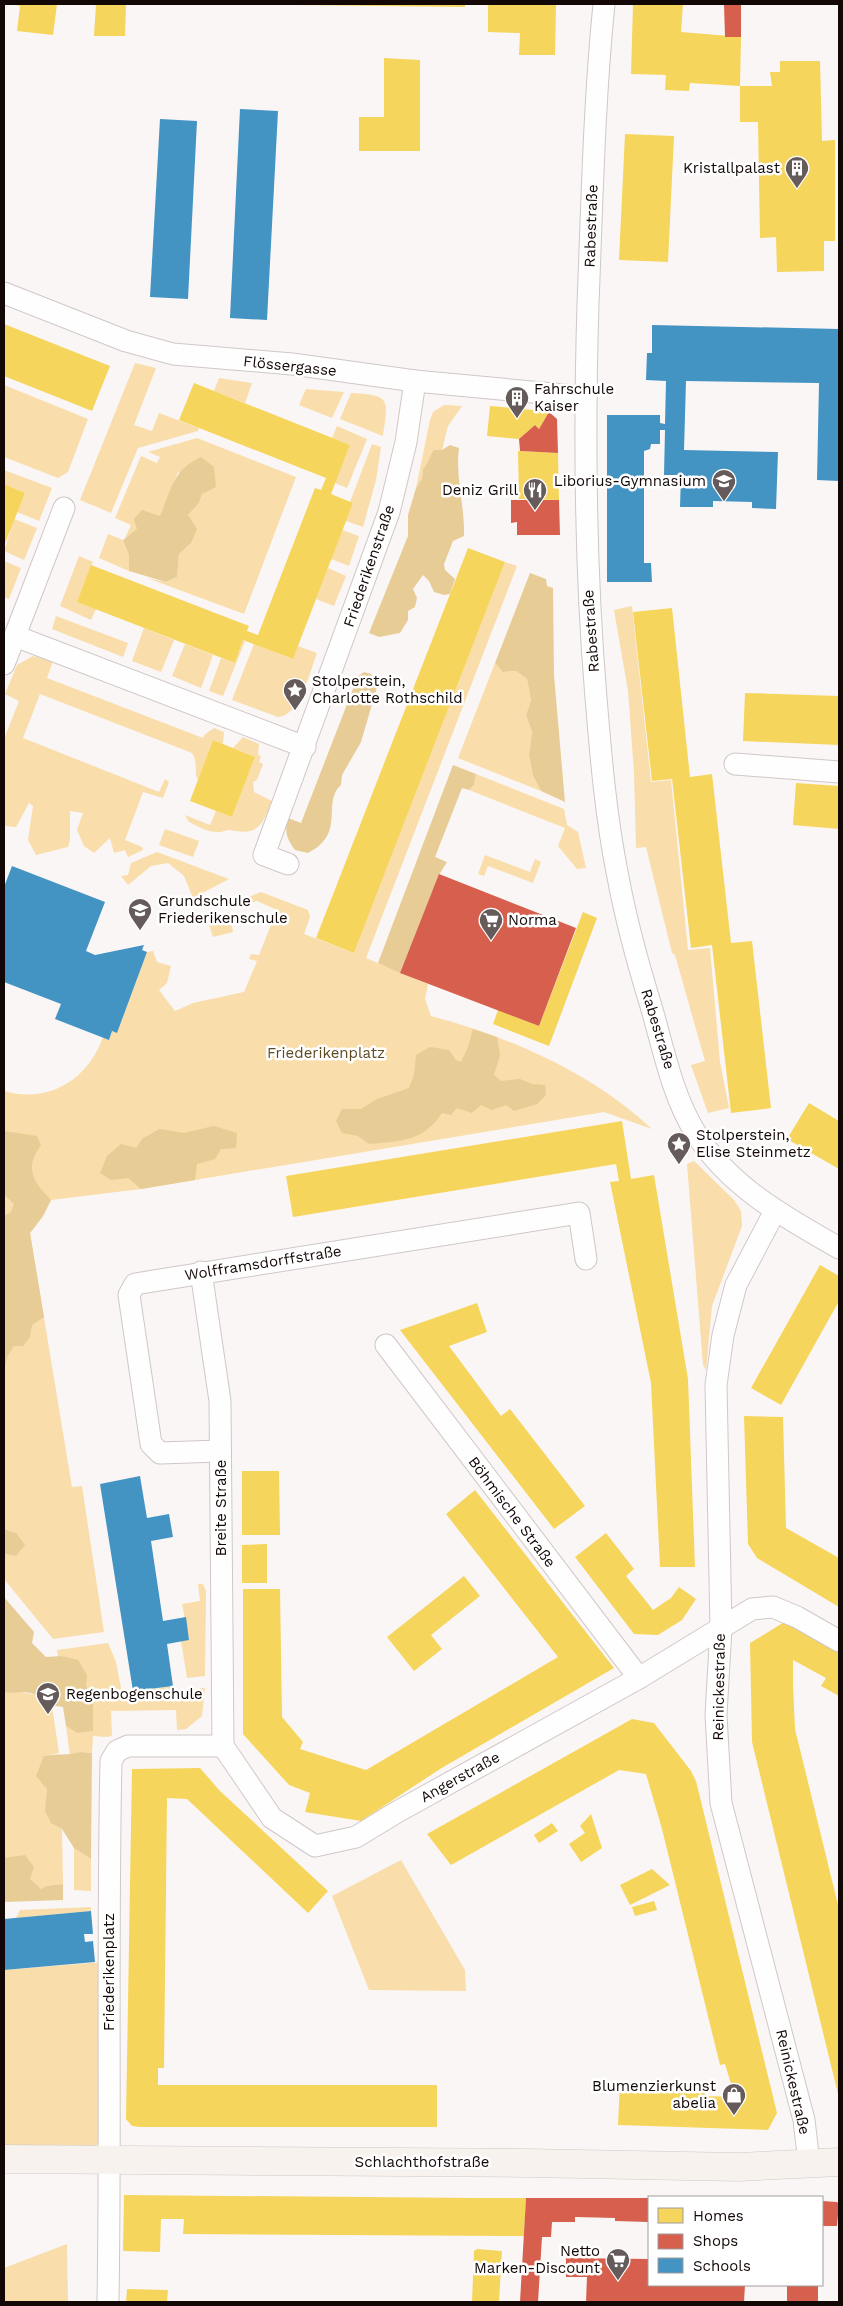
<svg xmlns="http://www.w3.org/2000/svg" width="843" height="2306" font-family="'Work Sans',sans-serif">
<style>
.green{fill:#f9ddaa}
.forest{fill:#e7cc95}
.homes{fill:#f6d55c}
.shops{fill:#d6604d}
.schools{fill:#4393c3}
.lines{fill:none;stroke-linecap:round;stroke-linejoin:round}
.street-casing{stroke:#d0c7c6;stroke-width:23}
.secondary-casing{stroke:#d0c7c6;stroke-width:29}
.street{stroke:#fefefe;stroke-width:21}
.secondary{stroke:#f7f2ee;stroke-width:28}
.labels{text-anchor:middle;stroke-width:5;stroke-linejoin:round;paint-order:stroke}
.poi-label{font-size:15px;fill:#140807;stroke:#fff;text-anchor:start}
.street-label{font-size:15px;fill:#140807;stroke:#fff}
.park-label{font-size:15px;fill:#5f4b23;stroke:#fff}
</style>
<rect width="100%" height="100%" fill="#fbf6f6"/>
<g class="green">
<polygon points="135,363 156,368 134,425 152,431 159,413 199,428 198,431 138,448 111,513 80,500"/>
<polygon points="219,378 252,383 245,403 214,391"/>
<polygon points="4,385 88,419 68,472 58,478 4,457"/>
<polygon points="306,389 344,392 332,418 299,405"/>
<path d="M351,393c39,2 38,5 32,43l-43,-17z"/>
<polygon points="444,405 462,406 448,426 442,450 423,469 422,479 416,488 430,420 433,412"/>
<polygon points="337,426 367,439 347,488 335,483 350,445 332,438"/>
<polygon points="197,438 296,477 244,614 147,578 166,582 177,577 179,554 191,543 188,515 199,503 202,494 178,472 160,517 125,538 131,525 115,518 141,456 157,463 160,457 148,452"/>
<polygon points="372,444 381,447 376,480 363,527 346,521 353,503 350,502"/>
<polygon points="4,470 52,488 39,521 17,512 25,493 4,484"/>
<polygon points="14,519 37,528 24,560 4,551"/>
<polygon points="342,530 359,536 349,566 331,559"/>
<polygon points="108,534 123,540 129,555 129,571 99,558"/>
<polygon points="79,556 93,562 77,602 96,609 91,620 60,606"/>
<polygon points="4,561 21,568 9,599 4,597"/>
<path d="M505,562l12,4 -151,392 62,26 -3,15 6,17c79,21 161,57 221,113l-48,-17 -463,77 -90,11 -8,16 -13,17 42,254 10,-1 22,146 -51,7 -49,-60v-25l12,2v-23l-12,-4v-438c44,13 84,-11 99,-54l6,3 3,-9 5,2 30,-81 6,-1 4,11 14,4 -4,17 -8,7 16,21 18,-8 51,-11 13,-31 -8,-2 2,-5 8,1 18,-45 -20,-9 -12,3 -2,-5 18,-7 47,18 2,7 -6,17 50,19z"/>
<polygon points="328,568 346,576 334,606 316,599"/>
<polygon points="632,606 651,782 671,780 688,950 710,948 720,1062 729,1108 708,1113 691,1065 705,1061 675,955 672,953 646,847 636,848 634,773 628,691 614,610"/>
<polygon points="56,616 128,643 123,657 52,629"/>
<polygon points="144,628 174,640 161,672 132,661"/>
<polygon points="243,640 245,641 223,696 209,691 221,658 235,663"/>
<polygon points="185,644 213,655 201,688 172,676"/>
<path d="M254,644l38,15 6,-13 19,7c-7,18 -17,63 -39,64l-46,-17z"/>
<path d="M33,656l20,5 -6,17 156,60 2,-4 9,-6 10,4 -1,12 -10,-4 -15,40c-5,-7 1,-16 -6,-27l-152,-59 -17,44 136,54 6,-13 4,3 -6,16 -20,-6 -18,48 17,7 1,3 -15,7 -3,-7 -11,3 -4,-15 -16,15 -10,-7 -7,-16 6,-17 -13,-2v29l-2,7 -32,8 -8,-15 5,-34 -4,-3 -13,24 -12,-1v-87l15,-38 -14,-7 12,-29z"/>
<polygon points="495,663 504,672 516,671 527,679 531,700 526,715 532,732 529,755 533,776 541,791 458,758"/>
<path d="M243,737l16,7 -1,11 3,1 -2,6 4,2 -6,16 -4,2 1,10 18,9c-10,25 -14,35 -42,29 -4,0 -7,2 -11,2 -10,1 -22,-6 -30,-10l-4,-7 25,10 6,-14 16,6 23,-60 -22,-9z"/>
<polygon points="476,774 564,809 567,825 578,832 586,868 577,869 558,846 565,828 469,790 474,785"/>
<polygon points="165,829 199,841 193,857 159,845"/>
<polygon points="157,852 229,879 193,898 184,876 168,863 151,866 128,885 121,876 128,875 131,863"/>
<polygon points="485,855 530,872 535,859 541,862 533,883 488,866 484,876 478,874"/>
<polygon points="229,912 233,932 213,937 207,919"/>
<polygon points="694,1161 734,1200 741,1211 742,1226 712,1306 706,1370 703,1365 687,1164"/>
<polygon points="198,1584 203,1584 206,1591 205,1676 187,1678 181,1641 189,1639 182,1604 200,1601"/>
<polygon points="108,1643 116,1662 122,1693 173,1686 176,1691 205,1688 202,1716 186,1729 177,1730 176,1710 111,1711 112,1736 107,1737 93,1736 92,1753 80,1752 70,1756 66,1726 77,1733 93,1699 86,1685 61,1656 58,1656 57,1650"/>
<path d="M4,1692h16l17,3 15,11 7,47 -15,3c1,10 3,21 3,32 0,21 -7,29 15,41l1,55 -17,2 -5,3 -37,-31z"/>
<polygon points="74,1848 91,1859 91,1891 74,1890"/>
<polygon points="401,1860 465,1970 466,1991 369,1990 332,1896"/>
<polygon points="91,1907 91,1911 16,1918 20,1910"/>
<polygon points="102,1962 101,2139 92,2151 4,2148 4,1970"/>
<polygon points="67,2244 68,2302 4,2302 4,2268"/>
</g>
<g class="forest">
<path d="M450,445l9,3c-4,29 6,58 5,88l-11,5 -9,23 1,6 10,9 -5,15 -6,1 -10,-3 -5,-11 -6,-6 -10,14 4,9 -2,9 -7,4v9l-8,13 -21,4 -10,-4 39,-97v-21l8,-27 6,-9 1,-10c6,-6 6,-12 11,-19h8z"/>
<path d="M201,457l13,10 2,20 -14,7 -3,9 -11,12 9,14 -6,14 -12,11 -2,23 -11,5 -37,-11v-16l-6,-15 14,-11 -3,-10 8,-9 18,6c12,-28 12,-45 41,-59z"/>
<polygon points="530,573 546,579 547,586 553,588 554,675 565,802 541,791 533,776 529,755 532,732 526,715 531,700 527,679 516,671 503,672 495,663"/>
<path d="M364,672l7,2 7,10 -17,58 -19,33 -1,10c-20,18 6,48 -33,68l-13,-3c-8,-11 -11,-18 -7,-32l13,5 57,-147z"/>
<polygon points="453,765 476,774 474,785 469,790 462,788 435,857 447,862 439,875 400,973 378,963"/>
<path d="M473,1029l24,8 3,18 -6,20 7,6 19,-2 12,5 13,1 1,10 -9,9 -23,7 -8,-6 -14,5 -11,-5 -9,8 -15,-5 -6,7 -9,-2c-19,29 -42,28 -73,31l-11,-8 -16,-3 -6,-12 6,-12h19l16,-10 32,-11 5,-13 2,-20 14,-8 19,3 7,10 5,2 7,-15z"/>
<polygon points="214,1126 237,1133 236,1148 221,1149 215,1159 197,1164 195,1180 141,1189 128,1178 111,1180 100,1173 107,1156 121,1144 136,1148 143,1138 160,1129 184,1133"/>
<path d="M4,1131l33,5 4,9c-17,23 -8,37 10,55l-8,16 -13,17 14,84 -12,8 -2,12 -7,9h-9l-7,11 -3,14v-155l7,-4 3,-8 -10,-10z"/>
<polygon points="4,1529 16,1533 25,1545 16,1556 4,1554"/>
<path d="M4,1597l30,35 -2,11 14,14 15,-1 17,4 9,15 -1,10 7,14v32l-16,2 -11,-7 -3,-19c-21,-2 -14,-7 -27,-12 -11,-5 -22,-1 -32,-3z"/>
<path d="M80,1752l12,1 -1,106 -17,-11 -12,-19 -11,-6 -6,-12 2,-22 -11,-13 8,-20c13,-3 24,0 36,-4z"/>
<polygon points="25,1855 34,1867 30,1879 41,1889 46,1886 63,1884 63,1900 4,1902 4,1858"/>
</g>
<g class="homes">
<polygon points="11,4 57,4 53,35 17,31 20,6"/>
<polygon points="96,4 126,4 125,36 94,36"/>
<polygon points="222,4 465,4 465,7"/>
<polygon points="488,4 556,4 555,55 519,55 520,33 488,32"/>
<polygon points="633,4 683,4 681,32 741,37 740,86 690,83 689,91 665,90 666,75 631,74"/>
<polygon points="384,58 420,60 420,151 359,151 359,117 384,117"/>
<polygon points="780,61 820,61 822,141 835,140 835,241 824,241 824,271 777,272 776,237 760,238 758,122 740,122 740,86 772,86 770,72 780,72"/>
<polygon points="625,134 674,136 668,262 619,260"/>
<polygon points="4,324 110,366 92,411 4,376"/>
<polygon points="194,383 350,445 331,494 353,503 293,659 243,640 235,663 77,602 91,565 249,626 247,631 258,635 315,488 321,490 326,478 179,420"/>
<polygon points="490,406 545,411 549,412 539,429 535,425 519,439 487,436"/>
<polygon points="518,451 558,453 559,500 519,499"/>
<polygon points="4,484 25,493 4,546"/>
<polygon points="468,548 505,562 354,953 316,938"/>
<polygon points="672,608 690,777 712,774 731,943 752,941 771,1108 731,1113 712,945 691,948 672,779 652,781 633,612"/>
<polygon points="745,693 839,696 839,745 743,741"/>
<polygon points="213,740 255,757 232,817 190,801"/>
<polygon points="796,783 839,786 839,829 793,825"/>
<polygon points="583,912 597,918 549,1046 493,1024 498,1010 539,1026"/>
<polygon points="809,1103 839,1121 839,1169 787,1139"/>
<polygon points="622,1121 631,1179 654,1175 688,1379 695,1567 660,1567 651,1383 610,1182 619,1181 616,1164 293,1217 286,1176"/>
<polygon points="820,1265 839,1276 839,1301 781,1405 751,1388"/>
<polygon points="477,1303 487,1332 449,1346 501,1416 510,1409 585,1506 554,1529 400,1330"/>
<polygon points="744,1416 783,1417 786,1528 839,1558 839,1607 757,1558 748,1544"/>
<polygon points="242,1471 279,1471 280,1535 242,1535"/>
<polygon points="475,1490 614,1668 440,1769 361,1821 305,1812 310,1793 289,1785 243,1734 243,1589 280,1589 282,1717 303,1742 300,1749 366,1770 558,1657 446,1514"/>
<polygon points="606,1533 634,1569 626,1576 653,1610 671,1598 679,1587 696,1599 682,1620 658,1635 634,1634 575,1557"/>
<polygon points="267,1544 267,1583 242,1583 242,1545"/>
<polygon points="464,1576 480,1596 431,1635 442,1649 414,1671 387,1637"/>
<polygon points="786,1621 839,1651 839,1696 821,1686 826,1678 793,1660 793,1686 795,1729 839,1909 839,2098 752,1742 750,1643"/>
<polygon points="632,1719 654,1723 691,1771 696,1781 777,2113 768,2130 618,2125 620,2082 706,2085 705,2096 735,2097 725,2064 720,2065 662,1829 646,1774 619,1770 451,1865 427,1834"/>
<polygon points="200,1768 220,1791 328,1891 308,1913 187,1799 167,1798 164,2068 158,2068 158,2085 437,2085 437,2127 140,2127 132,2126 126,2119 132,1769"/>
<polygon points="591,1814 602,1848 581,1862 569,1844 585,1833 580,1826"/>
<polygon points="552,1823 558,1831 539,1843 534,1835"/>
<polygon points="652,1869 670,1885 630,1905 620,1885"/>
<polygon points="654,1901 657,1910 635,1916 632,1907"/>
<polygon points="124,2195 476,2198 526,2198 524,2236 183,2234 184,2219 161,2219 160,2252 123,2251"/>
<polygon points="477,2249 502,2251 499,2302 472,2302 474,2251"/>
<polygon points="127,2289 168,2290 167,2302 126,2302"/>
</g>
<g class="shops">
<polygon points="724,4 741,4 741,37 725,37"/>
<polygon points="549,412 557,419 558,453 520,451 519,439 535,425 539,429"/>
<polygon points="511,500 559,500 560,535 517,535 517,522 511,523"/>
<polygon points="439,874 576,928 539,1026 400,973"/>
<polygon points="526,2198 649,2198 649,2219 648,2222 615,2221 615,2218 575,2217 575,2222 552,2222 551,2237 542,2237 538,2302 520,2302"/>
<polygon points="822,2201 837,2202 839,2204 837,2226 822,2226"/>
<polygon points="566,2258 649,2259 649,2285 745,2285 744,2302 586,2302 587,2277 566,2277"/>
<rect x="787" y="2285" width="31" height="17"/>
</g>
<g class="schools">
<polygon points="240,109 278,111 267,320 230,318"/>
<polygon points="160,119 197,121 188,299 150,297"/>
<polygon points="652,325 839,329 839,481 817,480 819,383 686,381 684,450 778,452 776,509 752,508 752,502 713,501 713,507 680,507 681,475 664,475 665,430 660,430 660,444 651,444 650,449 644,451 644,563 651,563 652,582 607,582 607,415 660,415 660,423 665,424 666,381 646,380 647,353 652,353"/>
<polygon points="12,866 105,902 86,951 95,955 144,945 142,950 147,952 117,1033 112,1031 109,1040 55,1019 61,1004 4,982 4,887"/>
<polygon points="140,1476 147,1518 169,1514 173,1537 151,1541 163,1621 186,1617 189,1640 167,1644 173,1686 133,1691 100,1484"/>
<polygon points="91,1911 93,1934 84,1934 85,1942 93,1941 95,1962 4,1970 4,1919"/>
</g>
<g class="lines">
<g class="street-casing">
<g id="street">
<path d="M604,4c-10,99 -12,200 -16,300 -4,132 -3,263 8,394 5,60 10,120 22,179 8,43 20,87 33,129 12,41 21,89 44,126 33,54 91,86 144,116"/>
<polyline points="4,293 126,341 173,354 292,364 415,381 586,397"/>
<polyline points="15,636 305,747"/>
<polyline points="4,664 64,508"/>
<polyline points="735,764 839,772"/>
<polyline points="288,864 264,855 389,512 406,442 415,381"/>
<polyline points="775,1211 736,1285 723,1335 716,1385 721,1628 716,1715 721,1803 804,2120 809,2163"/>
<polyline points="201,1272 220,1401 223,1746"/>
<polyline points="386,1345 639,1678"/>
<polyline points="220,1451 160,1453 151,1444 129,1295 135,1284 579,1213 586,1259"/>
<polyline points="223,1746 272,1818 315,1846 356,1837 397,1812 639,1678 752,1609 773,1607 797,1617 839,1641"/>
<path d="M108,2302c3,-180 -1,-361 3,-541l6,-10 11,-5h95"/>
</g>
</g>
<g class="secondary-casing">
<polyline id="secondary" points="4,2159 527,2163 739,2167 839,2162"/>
</g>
<use href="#street" class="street"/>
<use href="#secondary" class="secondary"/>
</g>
<defs>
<g id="building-pin" transform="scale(1.25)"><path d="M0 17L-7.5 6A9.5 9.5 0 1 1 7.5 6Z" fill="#655b5b" stroke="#fff"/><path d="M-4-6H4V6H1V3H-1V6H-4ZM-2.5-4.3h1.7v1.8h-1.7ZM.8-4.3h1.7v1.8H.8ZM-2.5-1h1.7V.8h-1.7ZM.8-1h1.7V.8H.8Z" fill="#fff"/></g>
<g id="school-pin" transform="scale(1.25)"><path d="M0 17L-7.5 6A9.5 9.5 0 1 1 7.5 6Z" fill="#655b5b" stroke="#fff"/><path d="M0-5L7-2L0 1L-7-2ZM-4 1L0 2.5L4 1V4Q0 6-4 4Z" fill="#fff"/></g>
<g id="restaurant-pin" transform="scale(1.25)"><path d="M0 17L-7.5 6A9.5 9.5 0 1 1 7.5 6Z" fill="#655b5b" stroke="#fff"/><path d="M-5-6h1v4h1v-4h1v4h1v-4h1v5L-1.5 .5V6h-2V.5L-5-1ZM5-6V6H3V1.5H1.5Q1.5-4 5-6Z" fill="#fff"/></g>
<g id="sight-pin" transform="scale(1.25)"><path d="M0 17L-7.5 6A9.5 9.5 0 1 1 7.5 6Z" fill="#655b5b" stroke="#fff"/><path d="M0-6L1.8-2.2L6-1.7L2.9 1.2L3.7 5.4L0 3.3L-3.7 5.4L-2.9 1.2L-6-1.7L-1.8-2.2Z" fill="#fff"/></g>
<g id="supermarket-pin" transform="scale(1.25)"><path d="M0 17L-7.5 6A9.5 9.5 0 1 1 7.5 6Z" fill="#655b5b" stroke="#fff"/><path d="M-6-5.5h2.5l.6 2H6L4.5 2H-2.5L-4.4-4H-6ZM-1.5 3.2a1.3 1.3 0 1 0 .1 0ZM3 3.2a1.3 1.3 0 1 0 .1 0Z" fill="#fff"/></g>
<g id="shop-pin" transform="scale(1.25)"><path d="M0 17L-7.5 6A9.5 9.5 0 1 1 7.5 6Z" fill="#655b5b" stroke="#fff"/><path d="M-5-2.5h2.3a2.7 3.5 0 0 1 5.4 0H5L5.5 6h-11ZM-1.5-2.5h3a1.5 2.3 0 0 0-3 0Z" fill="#fff"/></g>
</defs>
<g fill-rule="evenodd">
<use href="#building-pin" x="797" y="168"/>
<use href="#building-pin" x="517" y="398"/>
<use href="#school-pin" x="724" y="481"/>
<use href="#restaurant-pin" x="535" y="490"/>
<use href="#sight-pin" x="295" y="690"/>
<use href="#school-pin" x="140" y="910"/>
<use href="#supermarket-pin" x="491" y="920"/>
<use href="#sight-pin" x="679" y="1144"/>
<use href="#school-pin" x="48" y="1694"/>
<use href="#shop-pin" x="734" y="2095"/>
<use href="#supermarket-pin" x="618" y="2260"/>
</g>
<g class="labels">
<g class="poi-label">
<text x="780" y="173" text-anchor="end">Kristallpalast</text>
<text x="534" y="394">Fahrschule<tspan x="534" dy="17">Kaiser</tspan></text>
<text x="706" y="486" text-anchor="end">Liborius-Gymnasium</text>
<text x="518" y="495" text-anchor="end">Deniz Grill</text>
<text x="312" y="686">Stolperstein,<tspan x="312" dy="17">Charlotte Rothschild</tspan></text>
<text x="158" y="906">Grundschule<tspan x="158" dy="17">Friederikenschule</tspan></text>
<text x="508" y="925">Norma</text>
<text x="696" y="1140">Stolperstein,<tspan x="696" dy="17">Elise Steinmetz</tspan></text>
<text x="66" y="1699">Regenbogenschule</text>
<text x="716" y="2091" text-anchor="end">Blumenzierkunst<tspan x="716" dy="17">abelia</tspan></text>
<text x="600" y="2256" text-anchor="end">Netto<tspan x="600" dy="17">Marken-Discount</tspan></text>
</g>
<g class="street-label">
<text transform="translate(591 226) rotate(-88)" y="5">Rabestraße</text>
<text transform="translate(290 366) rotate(6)" y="5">Flössergasse</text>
<text transform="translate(369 566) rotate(-71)" y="5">Friederikenstraße</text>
<text transform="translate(591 631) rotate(-94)" y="5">Rabestraße</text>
<text transform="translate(658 1029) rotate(73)" y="5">Rabestraße</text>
<text transform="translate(263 1263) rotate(-9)" y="5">Wolfframsdorffstraße</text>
<text transform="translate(221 1508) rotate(-90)" y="5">Breite Straße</text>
<text transform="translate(512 1512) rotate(53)" y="5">Böhmische Straße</text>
<text transform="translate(719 1687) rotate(-89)" y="5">Reinickestraße</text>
<text transform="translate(460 1777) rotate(-29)" y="5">Angerstraße</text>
<text transform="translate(109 1972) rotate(-90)" y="5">Friederikenplatz</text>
<text transform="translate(793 2082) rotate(77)" y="5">Reinickestraße</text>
<text x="422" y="2167">Schlachthofstraße</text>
</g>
<g class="park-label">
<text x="326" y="1058">Friederikenplatz</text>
</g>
</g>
<rect width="843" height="2306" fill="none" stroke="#140807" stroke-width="10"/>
<rect x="648" y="2196" width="175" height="90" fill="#ffffff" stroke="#a19c9c"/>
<rect x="658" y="2208" width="25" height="15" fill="#f6d55c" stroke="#a19c9c"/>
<text x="693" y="2221" font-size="15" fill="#140807">Homes</text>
<rect x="658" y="2234" width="25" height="15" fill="#d6604d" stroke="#a19c9c"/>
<text x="693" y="2246" font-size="15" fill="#140807">Shops</text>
<rect x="658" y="2258" width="25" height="15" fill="#4393c3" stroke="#a19c9c"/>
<text x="693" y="2271" font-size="15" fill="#140807">Schools</text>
</svg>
